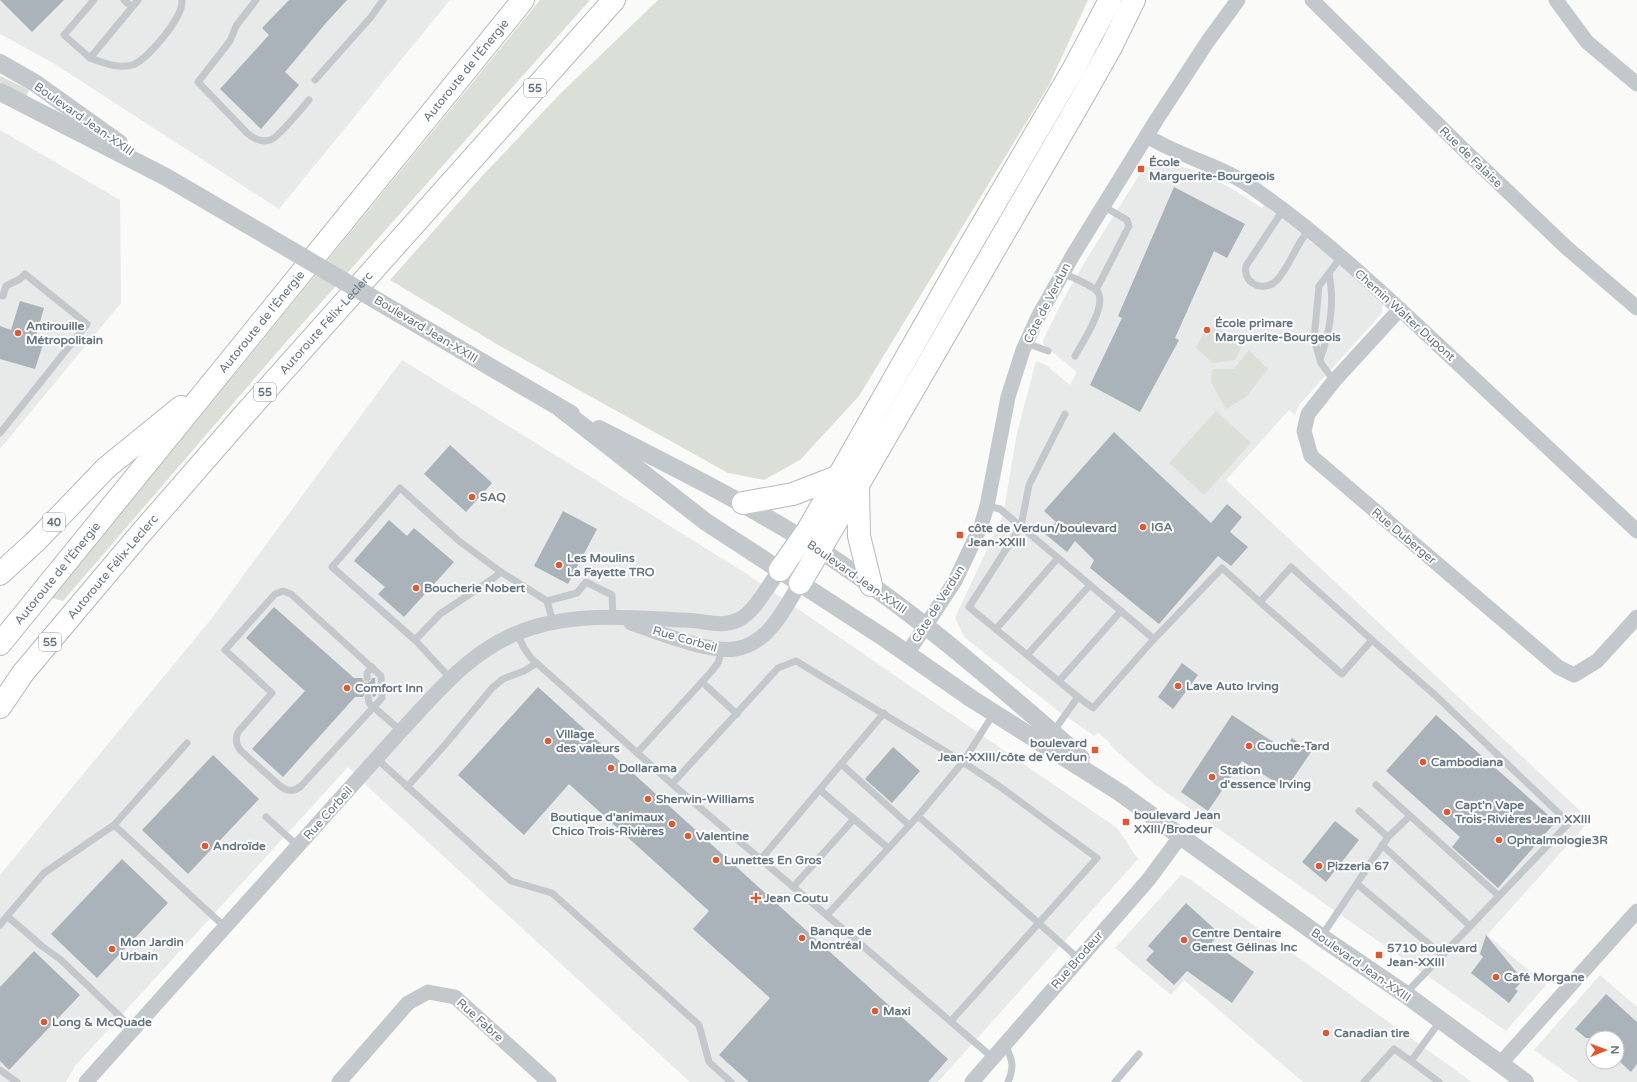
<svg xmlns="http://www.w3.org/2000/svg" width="1637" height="1082" font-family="'Varela Round',sans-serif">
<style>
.built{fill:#e8e9e9;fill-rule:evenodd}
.green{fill:#dadfd7}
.building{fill:#aab3b9}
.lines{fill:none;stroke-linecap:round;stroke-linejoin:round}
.motorway-casing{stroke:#b4b9bd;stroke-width:24}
.service{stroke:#c3c8cc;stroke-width:7}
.minor{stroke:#c3c8cc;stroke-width:15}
.tertiary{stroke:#c3c8cc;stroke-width:18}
.motorway{stroke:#fff;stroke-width:22}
.tertiary-bridge{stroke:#c3c8cc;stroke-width:18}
.poi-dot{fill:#e4572e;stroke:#fff;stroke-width:1.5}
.labels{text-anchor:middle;stroke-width:4;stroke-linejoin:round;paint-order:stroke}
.shield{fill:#fff;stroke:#939fa8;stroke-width:1}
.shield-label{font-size:11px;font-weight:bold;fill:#657683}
.street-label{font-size:12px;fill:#657683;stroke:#fff}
.poi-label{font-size:12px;font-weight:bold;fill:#657683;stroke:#fff;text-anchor:start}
</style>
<rect width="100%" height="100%" fill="#fafaf8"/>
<g class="built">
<polygon points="0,0 450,0 279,209 53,63 0,34"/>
<polygon points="0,130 120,200 121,303 0,449"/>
<polygon points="1154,162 1169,163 1206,174 1236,191 1262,208 1264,205 1352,273 1383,303 1382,313 1299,405 1295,415 1289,410 1226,480 1590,820 1487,935 1546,985 1506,1031 1153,783 1114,749 1108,741 1098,733 1094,736 1057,710 964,637 955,618 1003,515 1017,433 1036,361 1046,365 1070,385 1077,372 1044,345 1043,340 1063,300 1089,255 1142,171 1149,164"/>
<polygon points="402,360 744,572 1117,828 1138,859 938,1082 690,1082 369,788 348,767 75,1066 66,1082 0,1082 0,875 212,618"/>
<polygon points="1181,875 1188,878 1472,1082 1303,1082 1184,980 1171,995 1115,948"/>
<path d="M1600,975l37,32v75h-58l-45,-32zM1593,1038h24v24h-24z"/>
</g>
<g class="green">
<polygon points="540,0 590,0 286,342 63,601 52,598"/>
<polygon points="658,0 1088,0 1049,85 859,396 800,460 764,480 728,473 500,346 390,280 484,174 560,94"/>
<polygon points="0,76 29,90 26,97 0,82"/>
<polygon points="1216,326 1243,343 1235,360 1213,363 1196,348 1205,330"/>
<polygon points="1249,350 1268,369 1246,397 1226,409 1211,382 1212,369 1234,369"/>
<polygon points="1216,411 1251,443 1204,495 1169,463"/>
</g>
<g class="building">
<polygon points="0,0 64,0 32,32"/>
<polygon points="289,0 347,0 325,24 285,72 299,85 261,129 220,89 269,35 262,28"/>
<polygon points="1174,187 1245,224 1227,258 1214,251 1175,338 1179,340 1140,412 1090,385 1122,318 1118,316"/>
<polygon points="20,301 44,308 36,336 45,338 35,369 0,359 0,326 11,330"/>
<polygon points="1114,432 1211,523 1227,504 1242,517 1230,532 1248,547 1231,566 1218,556 1159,624 1090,568 1094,560 1075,541 1067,552 1045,534 1056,522 1044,511"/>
<polygon points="450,445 492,483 466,512 424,474"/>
<polygon points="563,511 597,529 568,584 534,566"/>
<polygon points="389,520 407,536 414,528 454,562 404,617 378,594 385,587 354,561"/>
<polygon points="274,607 354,678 362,678 364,682 367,683 371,681 372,678 375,678 376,696 373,697 372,694 368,692 365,693 363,697 355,697 283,777 252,749 305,691 246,638"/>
<polygon points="1182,663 1198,675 1173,709 1158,697"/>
<polygon points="538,687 948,1059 928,1082 749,1082 719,1055 770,998 693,929 709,911 569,784 524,835 458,775"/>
<polygon points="1232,715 1284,749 1292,738 1311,752 1286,789 1242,761 1208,811 1181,792"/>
<polygon points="1436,715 1557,823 1552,826 1498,888 1452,847 1460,837 1386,771"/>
<polygon points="893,747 920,771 892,803 865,779"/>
<polygon points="213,755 259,799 188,874 142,830"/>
<polygon points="1335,821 1359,840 1326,882 1302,862"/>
<polygon points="122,859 168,903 97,978 51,934"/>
<polygon points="1186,903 1220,934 1212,942 1254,972 1232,1003 1187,971 1174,985 1146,960 1154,951 1148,946"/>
<polygon points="1486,935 1523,980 1515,989 1518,991 1509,1003 1471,973 1483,957 1480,954"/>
<polygon points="34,951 80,995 9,1070 0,1061 0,987"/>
<polygon points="1606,994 1637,1022 1637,1064 1631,1072 1617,1059 1617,1038 1586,1038 1575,1029"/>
</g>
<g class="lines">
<g class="motorway-casing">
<g id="motorway">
<polyline points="858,486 859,536 871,585"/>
<polyline points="743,503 793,494 837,477"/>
<polyline points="780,570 808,530 971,244 1074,68 1110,0"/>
<polyline points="0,574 37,540 106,468 181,407"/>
<polyline points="800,583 858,485 1081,100 1111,47 1134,0"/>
<path id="s1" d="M0,644l523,-644"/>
<path id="s2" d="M0,707l23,-34 112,-133 108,-124 371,-416"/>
</g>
</g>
<g class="service">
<polyline points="94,0 64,35 90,58 138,0"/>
<polyline points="124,0 132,7"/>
<path d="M256,0l-20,26 -6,15 -32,41 49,51c6,5 14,10 23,7 8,-2 32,-32 39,-40"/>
<path d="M90,58c14,5 28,11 42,7 14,-4 40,-37 46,-50 3,-5 4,-10 4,-15"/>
<polyline points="315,80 371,17 383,0"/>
<path d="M1283,210l-37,56c-1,6 0,11 4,15 7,7 19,7 26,0 14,-14 19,-36 33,-51"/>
<path d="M1063,273c10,5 24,10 33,17 14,12 -14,53 -21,66"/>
<polyline points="1096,290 1129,226 1127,220 1103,206"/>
<polyline points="0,295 3,296 6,286 20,279 25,274 87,324 0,433"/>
<polyline points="1026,343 1048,351"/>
<path d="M1320,359c10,-26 15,-58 9,-85"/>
<polyline points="1334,381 1321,363 1314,339 1319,286 1341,257"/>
<polyline points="1065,414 1029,485 1021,526 969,607 1078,697"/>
<polyline points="987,506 1000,509 1154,639"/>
<path d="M283,591l8,3 90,82 1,22 -81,88c-8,7 -15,5 -22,-1l-38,-34c-5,-6 -6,-12 -3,-19l34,-39 -47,-43 50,-56z"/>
<polyline points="1260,602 1342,674 1372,640"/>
<polyline points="553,622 547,601 577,593 586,582 612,595 613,618"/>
<polyline points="996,629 1058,558"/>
<polyline points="517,633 524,648 531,658 672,784 857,941 993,1058"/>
<polyline points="415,640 332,567 400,488 459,541 501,572 547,601"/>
<polyline points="1027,655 1090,585"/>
<polyline points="367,678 367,673 372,667"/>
<polyline points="450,678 415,640 440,614 491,580 501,572"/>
<polyline points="1059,681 1121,611"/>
<polyline points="702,682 737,714"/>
<polyline points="368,697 369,703 401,731"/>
<polyline points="994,713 963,762 918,816 1079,959"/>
<polyline points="1053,732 1078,697 1093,708 1154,639 1222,568 1260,602 1291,567 1372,640 1435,695 1569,823 1405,994"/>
<polyline points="637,753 711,672 718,663 722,650"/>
<polyline points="376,758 511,881 552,893 699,1025 709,1062 731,1082"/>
<polyline points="841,764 909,825"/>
<polyline points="672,784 778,668 796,661 963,762 999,786 1097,858 951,1021"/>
<polyline points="1376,785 1499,896"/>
<polyline points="407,787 444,746 492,688 503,679 524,671 537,663"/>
<polyline points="820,790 888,848"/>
<polyline points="1359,811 1388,837"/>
<polyline points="266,817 298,846"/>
<polyline points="114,825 225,927"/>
<polyline points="1382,845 1470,926"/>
<polyline points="761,859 884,713"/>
<polyline points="1357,884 1442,955"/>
<polyline points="793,887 854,819"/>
<polyline points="827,915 918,816"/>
<polyline points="7,916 44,873 114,825 187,743"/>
<polyline points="0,925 7,916 43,947 60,959 133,1029"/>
<polyline points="1321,937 1388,837 1410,816"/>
<path d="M1005,1044c7,16 10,21 3,38"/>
<polyline points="0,1070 17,1082"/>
<polyline points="1115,1082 1139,1054"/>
<polyline points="1364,1082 1394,1049 1411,1061"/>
<polyline points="1439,1082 1411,1061 1441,1020"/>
</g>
<g class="minor">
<polyline points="1312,0 1463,149 1567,248 1637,308"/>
<polyline points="1556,0 1587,42 1637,84"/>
<path d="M1147,136c33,21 71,28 103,50 72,49 137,111 201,171 62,58 124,116 186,174"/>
<polyline points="1400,309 1334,381 1308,414 1304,431 1311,456 1558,667 1574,675 1597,661 1637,617"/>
<path d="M631,623c26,9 79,30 104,26 13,-2 23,-8 32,-17 13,-13 23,-32 33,-49"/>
<polyline points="907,654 955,581 981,526 987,506 1008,397 1023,350 1038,317 1073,255 1157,119 1208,41 1238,0"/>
<polyline points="1500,1064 1637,911"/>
<path d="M86,1082l315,-351c38,-41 74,-86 130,-103 49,-16 103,-10 153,-8 20,0 37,9 56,-1 16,-9 29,-35 40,-49"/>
<polyline points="339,1082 408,1003 428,992 455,997 549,1082"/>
<polyline points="972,1082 1149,879 1180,837"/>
</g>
<g class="tertiary">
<polyline points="0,63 35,83 119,143"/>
<polyline points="0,92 166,177 267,236"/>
<polyline points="398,313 571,414"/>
<polyline points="561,409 706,522 886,639 972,699 1119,792 1321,937 1405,994 1525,1082"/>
<path d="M599,429c69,35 137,69 202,109 53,33 104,71 152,110 43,36 87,72 128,110"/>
</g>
<use href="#motorway" class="motorway"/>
<polyline class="tertiary-bridge" points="267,236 398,313"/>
</g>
<g class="poi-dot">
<rect x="1137" y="165" width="8" height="8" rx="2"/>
<circle cx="1207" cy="330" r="4"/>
<circle cx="18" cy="333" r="4"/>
<circle cx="472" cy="497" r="4"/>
<circle cx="1143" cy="527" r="4"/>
<rect x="956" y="531" width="8" height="8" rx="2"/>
<circle cx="559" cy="565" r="4"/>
<circle cx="416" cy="588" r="4"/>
<circle cx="1178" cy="686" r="4"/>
<circle cx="347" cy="688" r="4"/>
<circle cx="548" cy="741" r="4"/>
<circle cx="1249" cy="746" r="4"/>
<rect x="1091" y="746" width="8" height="8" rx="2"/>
<circle cx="1423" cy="762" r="4"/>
<circle cx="611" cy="768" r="4"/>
<circle cx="1212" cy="777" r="4"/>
<circle cx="648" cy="799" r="4"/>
<circle cx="1447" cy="812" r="4"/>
<rect x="1122" y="818" width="8" height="8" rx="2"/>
<circle cx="672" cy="824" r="4"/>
<circle cx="688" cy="836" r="4"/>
<circle cx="1499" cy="840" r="4"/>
<circle cx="205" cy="846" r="4"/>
<circle cx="716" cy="860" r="4"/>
<circle cx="1319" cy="866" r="4"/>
<path d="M754 892h4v4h4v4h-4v4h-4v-4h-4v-4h4z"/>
<circle cx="802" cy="938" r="4"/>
<circle cx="1184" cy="940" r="4"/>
<circle cx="112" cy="949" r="4"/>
<rect x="1375" y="951" width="8" height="8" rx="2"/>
<circle cx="1496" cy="977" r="4"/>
<circle cx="875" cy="1011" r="4"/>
<circle cx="44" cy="1022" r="4"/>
<circle cx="1326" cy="1033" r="4"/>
</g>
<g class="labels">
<g class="shield">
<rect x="524" y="79" width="22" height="18" rx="3"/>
<rect x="254" y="383" width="22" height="18" rx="3"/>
<rect x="43" y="513" width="22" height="18" rx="3"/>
<rect x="39" y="633" width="22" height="18" rx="3"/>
</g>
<g class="shield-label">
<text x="535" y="92">55</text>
<text x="265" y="396">55</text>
<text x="54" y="526">40</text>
<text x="50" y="646">55</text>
</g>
<g class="street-label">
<text dy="4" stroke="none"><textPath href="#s1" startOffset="739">Autoroute de l'Énergie</textPath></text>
<text transform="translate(84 119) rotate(35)" y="4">Boulevard Jean-XXIII</text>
<text transform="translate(1471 157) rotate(44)" y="4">Rue de Falaise</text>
<text transform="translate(1047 303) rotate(-63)" y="4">Côte de Verdun</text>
<text transform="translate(1405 315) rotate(42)" y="4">Chemin Walter Dupont</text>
<text dy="4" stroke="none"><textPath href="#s1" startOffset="415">Autoroute de l'Énergie</textPath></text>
<text dy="4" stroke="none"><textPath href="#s2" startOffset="504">Autoroute Félix-Leclerc</textPath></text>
<text transform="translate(426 329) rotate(31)" y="4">Boulevard Jean-XXIII</text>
<text transform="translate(1404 536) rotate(40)" y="4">Rue Duberger</text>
<text dy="4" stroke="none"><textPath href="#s2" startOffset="180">Autoroute Félix-Leclerc</textPath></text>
<text dy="4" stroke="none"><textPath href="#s1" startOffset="91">Autoroute de l'Énergie</textPath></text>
<text transform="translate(857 577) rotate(35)" y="4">Boulevard Jean-XXIII</text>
<text transform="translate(938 604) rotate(-58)" y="4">Côte de Verdun</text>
<text transform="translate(685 639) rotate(16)" y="4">Rue Corbeil</text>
<text transform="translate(328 813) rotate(-48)" y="4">Rue Corbeil</text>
<text transform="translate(1077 960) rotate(-49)" y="4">Rue Brodeur</text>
<text transform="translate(1361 965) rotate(35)" y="4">Boulevard Jean-XXIII</text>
<text transform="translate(480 1020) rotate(42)" y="4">Rue Fabre</text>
</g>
<g class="poi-label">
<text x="1149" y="166">École<tspan x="1149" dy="14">Marguerite-Bourgeois</tspan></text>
<text x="1215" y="327">École primare<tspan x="1215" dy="14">Marguerite-Bourgeois</tspan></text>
<text x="26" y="330">Antirouille<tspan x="26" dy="14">Métropolitain</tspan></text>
<text x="480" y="501">SAQ</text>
<text x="1151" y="531">IGA</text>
<text x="968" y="532">côte de Verdun/boulevard<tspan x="968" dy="14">Jean-XXIII</tspan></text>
<text x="567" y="562">Les Moulins<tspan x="567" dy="14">La Fayette TRO</tspan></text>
<text x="424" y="592">Boucherie Nobert</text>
<text x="1186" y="690">Lave Auto Irving</text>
<text x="355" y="692">Comfort Inn</text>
<text x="556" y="738">Village<tspan x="556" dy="14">des valeurs</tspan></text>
<text x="1087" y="747" text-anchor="end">boulevard<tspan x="1087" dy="14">Jean-XXIII/côte de Verdun</tspan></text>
<text x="1257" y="750">Couche-Tard</text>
<text x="1431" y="766">Cambodiana</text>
<text x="619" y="772">Dollarama</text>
<text x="1220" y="774">Station<tspan x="1220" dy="14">d'essence Irving</tspan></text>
<text x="656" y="803">Sherwin-Williams</text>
<text x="1455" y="809">Capt'n Vape<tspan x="1455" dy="14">Trois-Rivières Jean XXIII</tspan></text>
<text x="1134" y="819">boulevard Jean<tspan x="1134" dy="14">XXIII/Brodeur</tspan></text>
<text x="664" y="821" text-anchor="end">Boutique d'animaux<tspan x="664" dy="14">Chico Trois-Rivières</tspan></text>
<text x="696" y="840">Valentine</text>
<text x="1507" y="844">Ophtalmologie3R</text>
<text x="213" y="850">Androïde</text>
<text x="724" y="864">Lunettes En Gros</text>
<text x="1327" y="870">Pizzeria 67</text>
<text x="764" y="902">Jean Coutu</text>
<text x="810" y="935">Banque de<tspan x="810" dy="14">Montréal</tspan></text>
<text x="1192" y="937">Centre Dentaire<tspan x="1192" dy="14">Genest Gélinas Inc</tspan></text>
<text x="120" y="946">Mon Jardin<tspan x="120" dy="14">Urbain</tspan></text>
<text x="1387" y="952">5710 boulevard<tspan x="1387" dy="14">Jean-XXIII</tspan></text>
<text x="1504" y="981">Café Morgane</text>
<text x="883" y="1015">Maxi</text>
<text x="52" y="1026">Long &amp; McQuade</text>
<text x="1334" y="1037">Canadian tire</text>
</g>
</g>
<g transform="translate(1605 1050) rotate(89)"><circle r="19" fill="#ffffff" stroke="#c1c8cd"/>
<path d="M0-3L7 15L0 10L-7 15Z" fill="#e4572e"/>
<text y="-6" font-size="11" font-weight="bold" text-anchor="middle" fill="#657683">N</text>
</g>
</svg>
